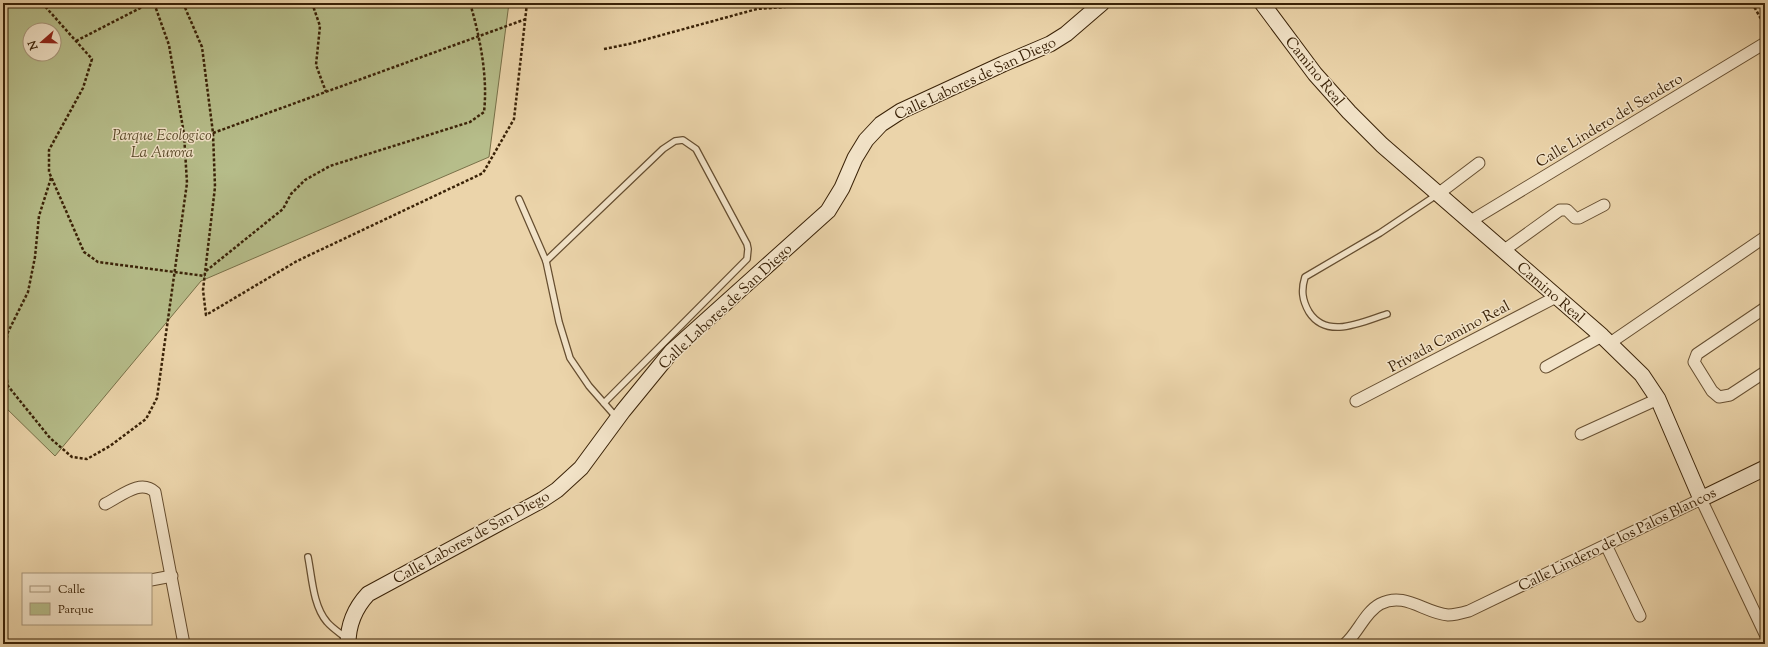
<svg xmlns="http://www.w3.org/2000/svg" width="1768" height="647" font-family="'Sorts Mill Goudy',serif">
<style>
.park{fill:#b6bd8a;stroke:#787048;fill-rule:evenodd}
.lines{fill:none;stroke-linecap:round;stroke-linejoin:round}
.lane-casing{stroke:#664e30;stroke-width:8}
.street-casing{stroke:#664e30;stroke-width:13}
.secondary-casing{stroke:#3a2207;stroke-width:17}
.path{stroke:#3a2207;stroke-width:2.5;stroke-dasharray:3 2;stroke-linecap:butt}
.lane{stroke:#f2e3c8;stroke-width:5.5}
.street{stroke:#f2e3c8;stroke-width:11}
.secondary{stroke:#f2e3c8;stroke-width:15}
.labels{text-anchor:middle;stroke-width:3;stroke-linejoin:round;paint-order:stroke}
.street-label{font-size:15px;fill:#3a2207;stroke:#f2e3c8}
.park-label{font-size:15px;font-style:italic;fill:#594928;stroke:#f2e3c8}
</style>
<rect width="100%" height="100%" fill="#ebd4aa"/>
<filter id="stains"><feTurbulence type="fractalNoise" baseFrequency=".005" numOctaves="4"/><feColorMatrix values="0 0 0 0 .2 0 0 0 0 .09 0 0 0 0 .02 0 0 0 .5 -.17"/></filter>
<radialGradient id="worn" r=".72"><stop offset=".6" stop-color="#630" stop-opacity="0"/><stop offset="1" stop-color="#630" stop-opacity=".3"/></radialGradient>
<path class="park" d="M3,3h506l-20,154 -288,124 -146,175 -52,-51zM30,30h24v24h-24z"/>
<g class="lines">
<g class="lane-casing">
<g id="lane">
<polyline points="519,199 546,261 559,322 570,358 589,386 617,418"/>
<polyline points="546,261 663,149 675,141 683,140 696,149 747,244 748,249 747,259 604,403"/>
<path d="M1387,314c-25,8 -60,26 -78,-2 -7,-12 -8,-22 -4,-35l75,-44 58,-39"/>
<path d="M308,557c4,20 5,49 19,65 5,6 13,11 19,16"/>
</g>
</g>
<g class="street-casing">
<g id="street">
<polyline points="1438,194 1479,163"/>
<polyline points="1469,222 1765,43"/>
<polyline points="1503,251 1560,210 1567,210 1575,218 1579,218 1604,205"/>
<polyline points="1765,308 1697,354 1694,362 1712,391 1719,397 1730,395 1765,372"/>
<polyline points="1610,343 1765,237"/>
<polyline points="1546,367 1602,336"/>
<polyline points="1356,401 1556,297"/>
<polyline points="1581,434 1658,399"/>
<path d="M105,504c15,-7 35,-26 50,-12l29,152"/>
<polyline points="1606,545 1640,616"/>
<polyline points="151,580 172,576"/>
<path d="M1345,644c13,-11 20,-32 35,-40 25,-13 44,9 68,11 7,0 14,-2 21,-4l232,-112 64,135"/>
</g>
</g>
<g class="secondary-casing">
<g id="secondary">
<polyline points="1262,3 1315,74 1349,112 1382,145 1602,336 1642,375 1658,399 1701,499 1765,468"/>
<path d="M348,644c0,-20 7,-36 20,-50l174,-94 15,-10 24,-22 42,-57 49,-60 156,-140 14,-23 13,-30 11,-18 15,-16 20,-13 102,-47 47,-20 16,-10 36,-31"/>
</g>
</g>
<g class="path">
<polyline points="42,3 92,59 83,88 49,150 49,172 84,252 98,262 205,276"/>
<polyline points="183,3 202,47 213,133 215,187 203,290 206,315 297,261 483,173 514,119 527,3"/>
<polyline points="312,3 320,26 316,65 326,92"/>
<polyline points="1752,3 1765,26"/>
<polyline points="76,41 150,3"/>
<polyline points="604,49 629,44 757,9 839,3"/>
<polyline points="213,133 526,19"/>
<polyline points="51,178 39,216 35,257 28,292 8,332 3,357 8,386 50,438 72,457 87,459 110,446 146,419 157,398 187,183 184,134 169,45 154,3"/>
<path d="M206,271l77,-62 8,-15 14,-14 25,-14 140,-44 14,-10c4,-35 -4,-75 -14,-109"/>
</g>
<use href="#lane" class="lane"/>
<use href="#street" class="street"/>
<use href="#secondary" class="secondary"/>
</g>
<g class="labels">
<g class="street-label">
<text transform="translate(1315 71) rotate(51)" y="5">Camino Real</text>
<text transform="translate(975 78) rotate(-25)" y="5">Calle Labores de San Diego</text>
<text transform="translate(1609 120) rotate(-31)" y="5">Calle Lindero del Sendero</text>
<text transform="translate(1551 292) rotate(41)" y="5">Camino Real</text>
<text transform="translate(725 306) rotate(-43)" y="5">Calle Labores de San Diego</text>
<text transform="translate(1449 336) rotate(-28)" y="5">Privada Camino Real</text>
<text transform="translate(471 537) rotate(-29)" y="5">Calle Labores de San Diego</text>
<text transform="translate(1617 539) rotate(-26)" y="5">Calle Lindero de los Palos Blancos</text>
</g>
<g class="park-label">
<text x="162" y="140">Parque Ecologico<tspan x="162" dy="17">La Aurora</tspan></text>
</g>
</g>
<rect width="1768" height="647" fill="none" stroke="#ebd4aa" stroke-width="16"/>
<rect x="4" y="4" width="1760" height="639" fill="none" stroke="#3a2207" stroke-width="2"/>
<rect x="8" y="8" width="1752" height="631" fill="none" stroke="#3a2207"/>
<rect x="22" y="573" width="130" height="52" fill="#f2e3c8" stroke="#a8967b"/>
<rect x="30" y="586" width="20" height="6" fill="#f2e3c8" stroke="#a8967b"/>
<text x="58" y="593" font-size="12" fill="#3a2207">Calle</text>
<rect x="30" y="603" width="20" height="12" fill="#b6bd8a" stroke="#a8967b"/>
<text x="58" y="613" font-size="12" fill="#3a2207">Parque</text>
<g transform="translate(42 42) rotate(250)"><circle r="19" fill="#f2e3c8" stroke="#a8967b"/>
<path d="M0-3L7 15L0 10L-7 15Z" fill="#8f2418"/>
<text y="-6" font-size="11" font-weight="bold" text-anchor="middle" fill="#3a2207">N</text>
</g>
<rect width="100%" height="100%" filter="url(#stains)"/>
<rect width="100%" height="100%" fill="url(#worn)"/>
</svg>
